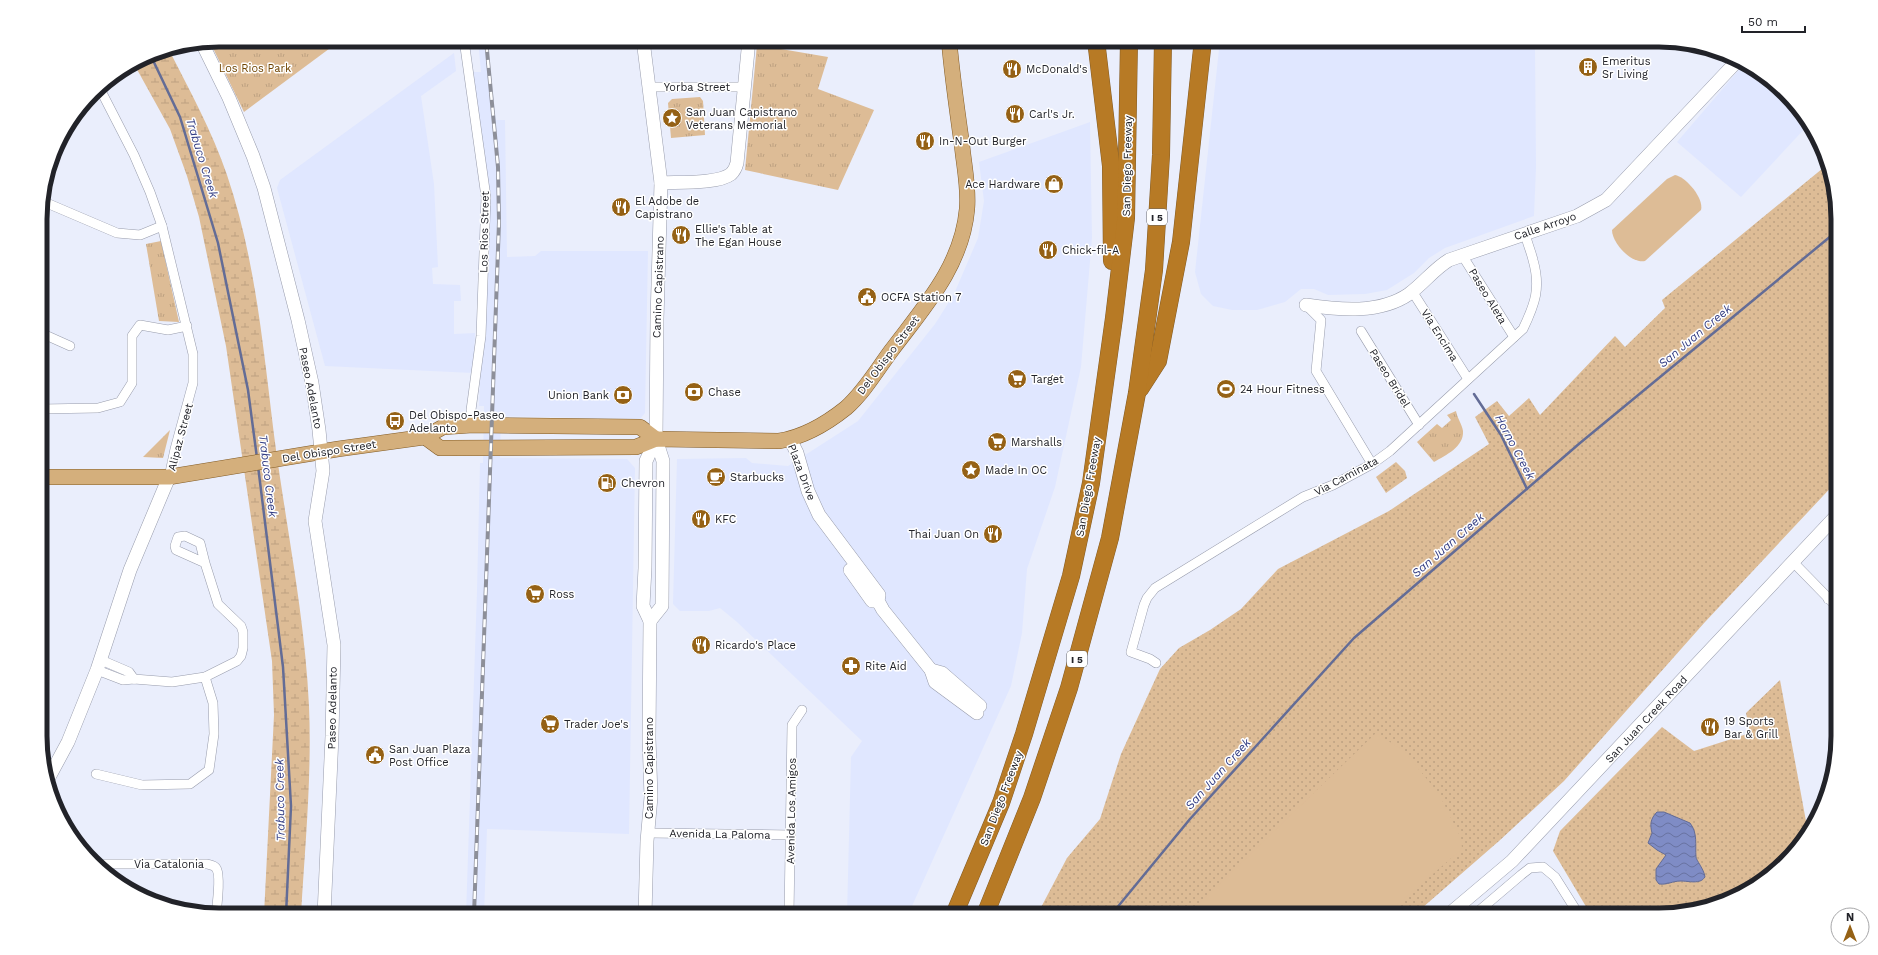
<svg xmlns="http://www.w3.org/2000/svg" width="1878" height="955" font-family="'Work Sans',sans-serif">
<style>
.built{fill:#e0e7ff}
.grass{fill:url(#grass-dots)}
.wetland{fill:url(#wetland-marsh)}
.park{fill:url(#park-tufts)}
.pitch{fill:#ddbc96}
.water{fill:url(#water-waves);stroke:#636c96}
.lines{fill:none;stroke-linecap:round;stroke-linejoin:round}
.stream{stroke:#636c96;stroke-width:2.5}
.street-casing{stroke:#989cac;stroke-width:10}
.secondary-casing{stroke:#989cac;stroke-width:14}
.primary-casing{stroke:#835c26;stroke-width:16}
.highway-casing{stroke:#835c26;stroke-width:18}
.street{stroke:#fff;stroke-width:9}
.secondary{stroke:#fff;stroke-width:13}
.primary{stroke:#d4af7c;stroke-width:15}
.highway{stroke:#b77a25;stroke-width:17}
.rail-casing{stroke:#8d8f99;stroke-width:4}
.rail{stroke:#fff;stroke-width:2.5;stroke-dasharray:8;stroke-linecap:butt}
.labels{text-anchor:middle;stroke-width:3;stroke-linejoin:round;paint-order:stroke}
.shield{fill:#fff;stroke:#646569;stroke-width:1}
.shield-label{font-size:10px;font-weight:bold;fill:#222329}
.poi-label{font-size:11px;fill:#222329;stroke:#fff;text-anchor:start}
.park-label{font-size:11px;fill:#6f4400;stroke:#fff}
.street-label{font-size:11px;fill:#222329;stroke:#fff}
.water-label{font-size:12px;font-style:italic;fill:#343e84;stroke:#fff}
.rim{fill:none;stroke:#222329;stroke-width:5}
</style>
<defs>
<pattern id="grass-dots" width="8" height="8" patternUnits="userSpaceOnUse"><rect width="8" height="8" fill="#ddbc96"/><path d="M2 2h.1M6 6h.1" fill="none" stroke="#bda181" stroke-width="1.8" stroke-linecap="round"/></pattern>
<pattern id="wetland-marsh" width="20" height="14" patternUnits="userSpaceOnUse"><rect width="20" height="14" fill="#ddbc96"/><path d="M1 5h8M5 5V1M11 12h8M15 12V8" fill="none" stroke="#bda181"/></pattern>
<pattern id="park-tufts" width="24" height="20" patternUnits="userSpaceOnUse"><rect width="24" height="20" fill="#ddbc96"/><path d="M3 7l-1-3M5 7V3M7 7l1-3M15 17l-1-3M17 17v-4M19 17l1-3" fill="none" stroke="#bda181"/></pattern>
<pattern id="water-waves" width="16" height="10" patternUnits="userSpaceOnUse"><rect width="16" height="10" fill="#7f8cc5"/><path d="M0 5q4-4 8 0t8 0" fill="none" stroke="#6872a0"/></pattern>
</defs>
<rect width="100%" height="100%" fill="#eaeefc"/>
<g class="built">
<polygon points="478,40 487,40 496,120 505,120 507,257 535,256 541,251 648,251 645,413 640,419 501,416 500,458 627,459 635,468 629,834 487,829 484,915 466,915 477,591 480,463 483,463 484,406 479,406 488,200 473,72 481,72"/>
<polygon points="1220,40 1483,40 1495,45 1511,40 1532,40 1535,48 1536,167 1534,216 1445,248 1429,258 1414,273 1387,290 1365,294 1328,295 1314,289 1301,289 1285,302 1257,310 1232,310 1213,306 1201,294 1195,272"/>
<polygon points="454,53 456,71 421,96 434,184 438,267 432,268 433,284 460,285 461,301 454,301 454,334 475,333 473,373 325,366 277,188 280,180"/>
<polygon points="1744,64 1801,110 1809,124 1741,197 1677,142"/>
<polygon points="1090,122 1092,238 1081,367 1055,487 1027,569 1022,633 1011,686 908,915 847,915 851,757 862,741 737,622 720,608 709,611 680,611 673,604 677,459 746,458 752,463 788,466 858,421 935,324 954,294 978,238 984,201 979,162"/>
</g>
<g class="grass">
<polygon points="1828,164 1836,196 1837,481 1705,622 1564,781 1499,841 1414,915 1037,915 1067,858 1100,819 1121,754 1160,669 1179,648 1210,630 1241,609 1278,569 1389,511 1489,444 1475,417 1497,401 1509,416 1529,398 1540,415 1615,336 1625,347 1665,308 1662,300"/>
<polygon points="1396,462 1405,471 1407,478 1386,493 1376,477"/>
<polygon points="1780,680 1808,832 1794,854 1758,885 1716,906 1670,915 1591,915 1553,851 1560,831 1662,727 1694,751 1750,733 1746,713"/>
</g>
<path class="wetland" d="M169,50c21,41 43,81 58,125 30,88 37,183 49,275 12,86 29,170 33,256 3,69 -4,140 -8,209h-37l10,-200 -2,-54 -46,-315 -27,-129 -12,-41 -17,-47 -36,-65 17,-10z"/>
<g class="park">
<polygon points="219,40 341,40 244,112 210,42"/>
<polygon points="757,45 828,57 818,89 874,110 838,190 745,170"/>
<polygon points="700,97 703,101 705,135 671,138 668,103 672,99"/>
<polygon points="161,241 179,322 159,321 146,244"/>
<path d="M1456,411c1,7 6,13 7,20 1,16 -17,24 -29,31l-17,-20 20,-18 5,4 9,-8 -4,-5z"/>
<polygon points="170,430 163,458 143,457"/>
</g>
<g class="pitch">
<path d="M1675,175c11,2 29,23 26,35l-56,51c-14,3 -33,-18 -33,-31l55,-51z"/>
<polygon points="1376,733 1404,751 1439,794 1461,838 1462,849 1385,915 1187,915"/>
</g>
<path class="water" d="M1657,812h7l26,11c8,10 5,22 6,34 0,3 8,12 9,20 -2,2 -2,3 -5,4 -6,2 -13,0 -19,0 -9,0 -13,4 -22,3l-3,-4v-11l10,-14 -9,-5 -9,-7 4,-10c-2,-8 -2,-14 5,-21z"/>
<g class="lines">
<g class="stream">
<polyline points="150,54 180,117 218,243 248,390 257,458"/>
<polyline points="1474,394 1501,435 1527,489"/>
<polyline points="258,466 283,667 291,806 286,915"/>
<polyline points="1111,915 1190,819 1354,638 1580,443 1837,231"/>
</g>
<g class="street-casing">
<g id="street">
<polyline points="464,40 486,197 481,336 471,410 473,425"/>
<polyline points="99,87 134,155 150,192 162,226 193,354 193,383 175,449 169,477"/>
<polyline points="650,87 743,87"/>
<polyline points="42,201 117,233 140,235 162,226"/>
<polyline points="1462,255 1514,337"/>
<polyline points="1412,291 1468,379"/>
<polyline points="1306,305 1321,320 1316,371 1372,464"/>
<polyline points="1361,331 1419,425"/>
<polyline points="41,333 70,346"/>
<polyline points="41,409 98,408 120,402 132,383 132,336 140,325 168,330 187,326"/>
<polyline points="1794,563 1838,608"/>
<polyline points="1828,599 1838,589"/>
<polyline points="101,660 129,672 134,679"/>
<path d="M1156,663l-6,-4 -19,-7 13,-47 3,-7 8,-10 148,-91 30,-12 39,-21 18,-13 133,-122c12,-25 18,-41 10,-69 -2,-9 -6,-17 -8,-27"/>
<polyline points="97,670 123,680 134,679 172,682 205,677 237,661 241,656 243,648 243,632 241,626 218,604 205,563 176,550 175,546 178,537 185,536 200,543 205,563"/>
<polyline points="96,774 142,785 190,784 209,770 214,734 213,703 205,677"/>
<polyline points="649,833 791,835"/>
<path d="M100,864h107c3,1 7,1 9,4 5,6 1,38 0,46"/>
<polyline points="789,915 792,725 802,710"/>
<polyline points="1474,915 1521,875 1530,868 1543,867 1555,877 1579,915"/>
</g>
</g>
<g class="secondary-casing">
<g id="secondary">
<polyline points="643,40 661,183 657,319 656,439 663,461 662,606 650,621"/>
<polyline points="202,43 229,98 253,156 264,188 298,320 312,383 319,430 323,471 315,521 334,645 332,736 324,915"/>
<path d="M661,183c17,-1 57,1 70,-9 3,-3 5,-7 6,-11l12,-123"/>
<path d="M1306,305c34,5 74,9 103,-11 15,-11 25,-25 40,-34l128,-44 29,-16 133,-141"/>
<polyline points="790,439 797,453 808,491 819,515 879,595 878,601 883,610 931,670 935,682 977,713"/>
<polyline points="850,570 872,601 878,601"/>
<polyline points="931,670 942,673 980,706"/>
<polyline points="47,781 68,742 97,670 130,570 169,477"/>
<polyline points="645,915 647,841 651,797 649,738 650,621 643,606 645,568 646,461 656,439"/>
<polyline points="1448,915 1512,861 1837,515"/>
</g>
</g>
<g class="primary-casing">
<g id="primary">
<path d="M425,437l15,11h8l188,-1 20,-8 123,2c25,-4 47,-17 67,-33 18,-16 31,-38 45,-57 33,-44 71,-85 76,-142 2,-21 -3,-43 -5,-64 -5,-35 -10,-70 -13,-105"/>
<polyline points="41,477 169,477 338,449 425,437 443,427 473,425 640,427 656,439"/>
</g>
</g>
<g class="highway-casing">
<g id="highway">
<polyline points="1096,40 1111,166 1112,261"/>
<polyline points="1140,389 1158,361 1181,242 1203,40"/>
<polyline points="954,915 1001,803 1024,734 1071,576 1091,483 1114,318 1126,218 1129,40"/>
<polyline points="985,915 1032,798 1069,688 1110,538 1137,393 1154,270 1161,155 1163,40"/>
</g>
</g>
<use href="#street" class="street"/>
<use href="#secondary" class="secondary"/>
<use href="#primary" class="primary"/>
<use href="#highway" class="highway"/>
<g class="rail-casing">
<polyline id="rail" points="474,915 499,222 498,167 486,40"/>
</g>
<use href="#rail" class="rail"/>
</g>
<defs>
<g id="building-disc" transform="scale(1)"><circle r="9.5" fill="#956115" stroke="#fff"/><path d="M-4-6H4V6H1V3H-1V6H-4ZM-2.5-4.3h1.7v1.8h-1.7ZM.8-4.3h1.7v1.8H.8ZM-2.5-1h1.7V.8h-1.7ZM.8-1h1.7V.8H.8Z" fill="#fff"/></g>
<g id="restaurant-disc" transform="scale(1)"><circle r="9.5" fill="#956115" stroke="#fff"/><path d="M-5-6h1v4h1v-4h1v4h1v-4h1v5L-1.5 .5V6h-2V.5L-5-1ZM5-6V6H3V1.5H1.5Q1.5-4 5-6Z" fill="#fff"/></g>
<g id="sight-disc" transform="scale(1)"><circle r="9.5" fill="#956115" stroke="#fff"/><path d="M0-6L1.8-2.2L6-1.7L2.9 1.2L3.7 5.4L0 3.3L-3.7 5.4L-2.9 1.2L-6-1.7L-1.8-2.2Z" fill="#fff"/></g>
<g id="shop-disc" transform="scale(1)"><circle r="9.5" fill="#956115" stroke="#fff"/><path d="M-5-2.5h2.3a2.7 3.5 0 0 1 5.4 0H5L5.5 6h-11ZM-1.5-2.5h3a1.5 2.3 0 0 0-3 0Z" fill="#fff"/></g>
<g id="civic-disc" transform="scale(1)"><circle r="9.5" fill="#956115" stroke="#fff"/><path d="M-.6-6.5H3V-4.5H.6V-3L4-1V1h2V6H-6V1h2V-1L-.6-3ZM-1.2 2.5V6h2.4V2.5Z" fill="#fff"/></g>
<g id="supermarket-disc" transform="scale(1)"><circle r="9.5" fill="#956115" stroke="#fff"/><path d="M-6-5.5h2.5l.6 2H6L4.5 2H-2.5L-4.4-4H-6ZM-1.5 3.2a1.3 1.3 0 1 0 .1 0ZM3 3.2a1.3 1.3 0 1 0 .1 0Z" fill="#fff"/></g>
<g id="stadium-disc" transform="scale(1)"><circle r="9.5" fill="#956115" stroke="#fff"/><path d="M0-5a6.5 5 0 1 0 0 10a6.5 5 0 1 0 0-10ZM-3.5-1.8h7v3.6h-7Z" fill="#fff"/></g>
<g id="bank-disc" transform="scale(1)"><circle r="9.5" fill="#956115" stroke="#fff"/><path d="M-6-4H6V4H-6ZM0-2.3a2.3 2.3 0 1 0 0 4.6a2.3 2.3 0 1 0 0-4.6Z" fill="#fff"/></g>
<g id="bus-disc" transform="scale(1)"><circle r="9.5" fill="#956115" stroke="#fff"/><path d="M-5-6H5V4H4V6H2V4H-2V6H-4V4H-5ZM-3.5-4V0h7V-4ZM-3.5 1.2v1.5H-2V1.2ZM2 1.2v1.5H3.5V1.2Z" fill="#fff"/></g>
<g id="cafe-disc" transform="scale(1)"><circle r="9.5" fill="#956115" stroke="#fff"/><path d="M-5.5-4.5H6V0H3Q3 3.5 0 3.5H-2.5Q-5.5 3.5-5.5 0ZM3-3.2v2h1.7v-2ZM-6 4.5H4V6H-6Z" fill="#fff"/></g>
<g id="fuel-disc" transform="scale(1)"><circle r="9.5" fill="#956115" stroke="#fff"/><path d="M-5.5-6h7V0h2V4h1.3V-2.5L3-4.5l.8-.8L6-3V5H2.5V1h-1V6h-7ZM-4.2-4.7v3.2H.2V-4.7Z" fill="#fff"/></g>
<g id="pharmacy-disc" transform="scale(1)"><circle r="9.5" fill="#956115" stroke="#fff"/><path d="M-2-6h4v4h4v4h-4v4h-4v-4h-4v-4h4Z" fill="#fff"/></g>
</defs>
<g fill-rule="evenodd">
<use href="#building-disc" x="1588" y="67"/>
<use href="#restaurant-disc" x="1012" y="69"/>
<use href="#restaurant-disc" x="1015" y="114"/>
<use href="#sight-disc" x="672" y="118"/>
<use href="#restaurant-disc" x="925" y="141"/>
<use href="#shop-disc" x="1054" y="184"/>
<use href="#restaurant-disc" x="621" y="207"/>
<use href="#restaurant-disc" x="681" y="235"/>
<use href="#restaurant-disc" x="1048" y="250"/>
<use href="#civic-disc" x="867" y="297"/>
<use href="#supermarket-disc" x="1017" y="379"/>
<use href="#stadium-disc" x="1226" y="389"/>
<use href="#bank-disc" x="694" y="392"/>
<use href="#bank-disc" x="623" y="395"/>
<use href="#bus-disc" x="395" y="421"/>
<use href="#supermarket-disc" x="997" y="442"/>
<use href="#sight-disc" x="971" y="470"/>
<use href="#cafe-disc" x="716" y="477"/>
<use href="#fuel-disc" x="607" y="483"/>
<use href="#restaurant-disc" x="701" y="519"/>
<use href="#restaurant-disc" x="993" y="534"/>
<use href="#supermarket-disc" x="535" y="594"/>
<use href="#restaurant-disc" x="701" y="645"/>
<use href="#pharmacy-disc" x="851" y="666"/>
<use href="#supermarket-disc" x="550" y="724"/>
<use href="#restaurant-disc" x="1710" y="727"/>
<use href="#civic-disc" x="375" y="755"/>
</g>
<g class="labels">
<g class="shield">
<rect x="1147" y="209" width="20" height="16" rx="3"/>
<rect x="1067" y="651" width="20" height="16" rx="3"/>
</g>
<g class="shield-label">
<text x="1157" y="221">I 5</text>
<text x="1077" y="663">I 5</text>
</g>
<g class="poi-label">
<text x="1602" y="65">Emeritus<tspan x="1602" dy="13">Sr Living</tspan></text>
<text x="1026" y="73">McDonald's</text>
<text x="686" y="116">San Juan Capistrano<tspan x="686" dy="13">Veterans Memorial</tspan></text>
<text x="1029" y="118">Carl's Jr.</text>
<text x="939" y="145">In-N-Out Burger</text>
<text x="1040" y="188" text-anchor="end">Ace Hardware</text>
<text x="635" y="205">El Adobe de<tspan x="635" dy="13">Capistrano</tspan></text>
<text x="695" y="233">Ellie's Table at<tspan x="695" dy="13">The Egan House</tspan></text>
<text x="1062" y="254">Chick-fil-A</text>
<text x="881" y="301">OCFA Station 7</text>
<text x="1031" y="383">Target</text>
<text x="1240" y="393">24 Hour Fitness</text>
<text x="708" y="396">Chase</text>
<text x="609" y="399" text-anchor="end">Union Bank</text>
<text x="409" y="419">Del Obispo-Paseo<tspan x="409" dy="13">Adelanto</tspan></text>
<text x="1011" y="446">Marshalls</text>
<text x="985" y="474">Made In OC</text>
<text x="730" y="481">Starbucks</text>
<text x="621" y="487">Chevron</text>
<text x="715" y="523">KFC</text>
<text x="979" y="538" text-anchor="end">Thai Juan On</text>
<text x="549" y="598">Ross</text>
<text x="715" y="649">Ricardo's Place</text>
<text x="865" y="670">Rite Aid</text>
<text x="1724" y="725">19 Sports<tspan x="1724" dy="13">Bar &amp; Grill</tspan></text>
<text x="564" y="728">Trader Joe's</text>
<text x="389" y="753">San Juan Plaza<tspan x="389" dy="13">Post Office</tspan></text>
</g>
<g class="park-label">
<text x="255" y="72">Los Rios Park</text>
</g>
<g class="street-label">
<text x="697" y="91">Yorba Street</text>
<text transform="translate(1127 166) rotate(-89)" y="4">San Diego Freeway</text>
<text transform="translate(1545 226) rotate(-19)" y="4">Calle Arroyo</text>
<text transform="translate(484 232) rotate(-89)" y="4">Los Rios Street</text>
<text transform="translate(658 287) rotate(-88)" y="4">Camino Capistrano</text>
<text transform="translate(1488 296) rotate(59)" y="4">Paseo Aleta</text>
<text transform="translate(1440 335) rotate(58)" y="4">Via Encima</text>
<text transform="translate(888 355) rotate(-53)" y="4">Del Obispo Street</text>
<text transform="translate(1390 378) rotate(58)" y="4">Paseo Bridel</text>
<text transform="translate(311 388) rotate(79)" y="4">Paseo Adelanto</text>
<text transform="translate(180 437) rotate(-75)" y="4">Alipaz Street</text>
<text transform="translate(329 451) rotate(-9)" y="4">Del Obispo Street</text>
<text transform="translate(802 472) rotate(69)" y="4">Plaza Drive</text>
<text transform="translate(1346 476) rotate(-28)" y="4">Via Caminata</text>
<text transform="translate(1088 487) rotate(-80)" y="4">San Diego Freeway</text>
<text transform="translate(332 708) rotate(-89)" y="4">Paseo Adelanto</text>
<text transform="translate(1646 719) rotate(-47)" y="4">San Juan Creek Road</text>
<text transform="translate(649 768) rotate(-90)" y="4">Camino Capistrano</text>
<text transform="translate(1001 798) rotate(-69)" y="4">San Diego Freeway</text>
<text transform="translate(791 811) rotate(-89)" y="4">Avenida Los Amigos</text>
<text transform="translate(720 834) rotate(1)" y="4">Avenida La Paloma</text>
<text x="169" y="868">Via Catalonia</text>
</g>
<g class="water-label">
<text transform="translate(202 158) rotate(73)" y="4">Trabuco Creek</text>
<text transform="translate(1695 336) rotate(-40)" y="4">San Juan Creek</text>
<text transform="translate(1515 447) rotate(62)" y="4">Horno Creek</text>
<text transform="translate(268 476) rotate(83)" y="4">Trabuco Creek</text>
<text transform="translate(1448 545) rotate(-41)" y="4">San Juan Creek</text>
<text transform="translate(1218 774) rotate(-48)" y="4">San Juan Creek</text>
<text transform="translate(280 800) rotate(-91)" y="4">Trabuco Creek</text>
</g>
</g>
<path d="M0 0H1878V955H0ZM219 47H1659A172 172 0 0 1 1831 219V736A172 172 0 0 1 1659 908H219A172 172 0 0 1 47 736V219A172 172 0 0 1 219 47Z" fill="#fff" fill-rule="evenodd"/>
<path class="rim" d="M219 47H1659A172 172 0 0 1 1831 219V736A172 172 0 0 1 1659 908H219A172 172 0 0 1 47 736V219A172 172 0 0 1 219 47Z"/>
<g transform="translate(1850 927)"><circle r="19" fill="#ffffff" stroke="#a7a7a9"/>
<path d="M0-3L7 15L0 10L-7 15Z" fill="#956115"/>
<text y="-6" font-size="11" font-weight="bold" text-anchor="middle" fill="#222329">N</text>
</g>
<path d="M1742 26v6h63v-6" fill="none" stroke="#222329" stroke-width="2"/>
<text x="1748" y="26" font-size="12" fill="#222329" stroke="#ffffff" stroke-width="3" paint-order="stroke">50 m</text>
</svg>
